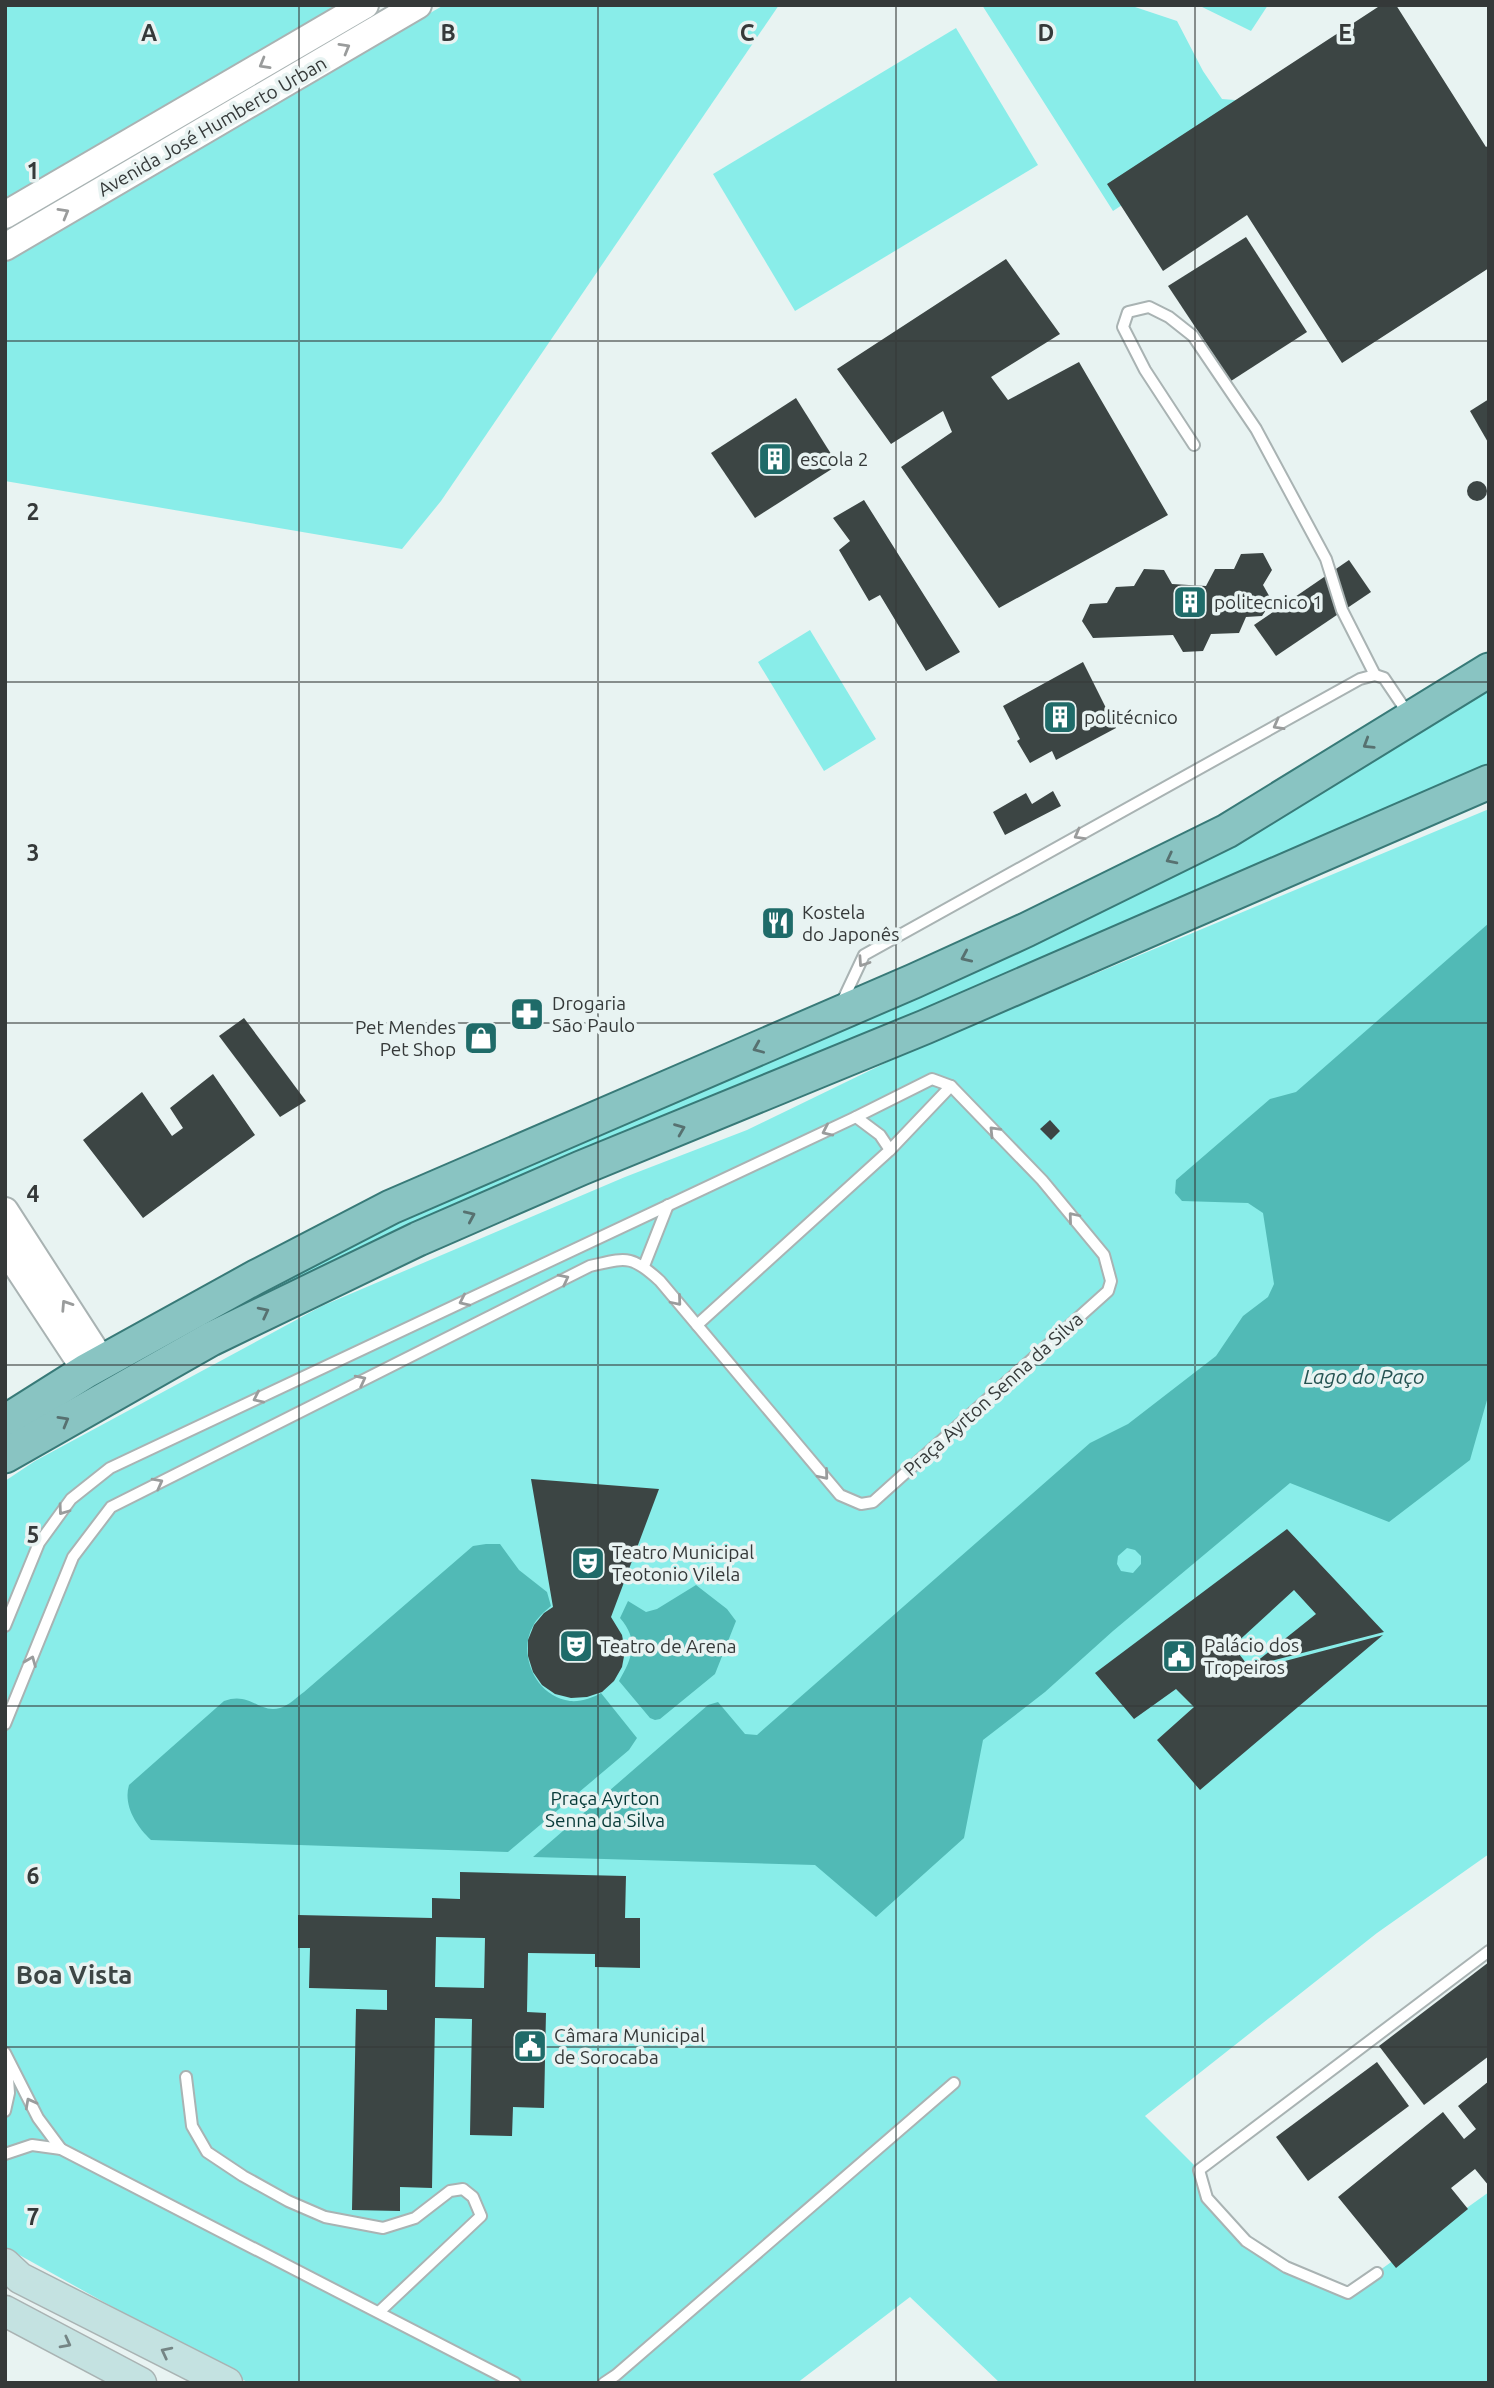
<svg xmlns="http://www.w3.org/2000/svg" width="1494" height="2388" font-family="Ubuntu,sans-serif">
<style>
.green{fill:#89ede9}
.water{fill:#51bab6;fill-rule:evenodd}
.building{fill:#3c4544;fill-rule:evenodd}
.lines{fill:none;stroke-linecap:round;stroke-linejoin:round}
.service-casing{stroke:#a9b3b3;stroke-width:14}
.tertiary-casing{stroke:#a9b3b3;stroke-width:30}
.secondary-casing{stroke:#a9b3b3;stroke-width:33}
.primary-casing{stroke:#387a78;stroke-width:37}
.service{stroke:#fff;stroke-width:10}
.tertiary{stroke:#fff;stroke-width:26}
.secondary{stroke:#c4e2e1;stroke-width:30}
.primary{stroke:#89c4c2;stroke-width:33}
.oneway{stroke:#9a9c9c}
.oneway2{stroke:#577170}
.oneway3{stroke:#758585}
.grid{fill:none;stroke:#353939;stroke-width:2;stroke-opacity:0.55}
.labels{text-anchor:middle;stroke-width:7;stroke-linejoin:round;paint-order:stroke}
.street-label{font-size:19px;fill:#353939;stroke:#e8f3f2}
.poi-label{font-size:19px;fill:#353939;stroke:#e8f3f2;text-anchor:start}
.park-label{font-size:19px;fill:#063a38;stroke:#e8f3f2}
.water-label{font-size:21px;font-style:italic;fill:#255352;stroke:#e8f3f2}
.district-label{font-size:26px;font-weight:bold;fill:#3d4645;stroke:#e8f3f2}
.grid-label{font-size:23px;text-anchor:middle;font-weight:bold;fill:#353939;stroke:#e8f3f2;stroke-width:7;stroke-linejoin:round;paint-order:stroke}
</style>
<rect width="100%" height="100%" fill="#e8f3f2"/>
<g class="green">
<polygon points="5,5 345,5 5,205"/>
<polygon points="444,5 779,5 441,501 402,549 5,481 5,260"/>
<polygon points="982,5 1129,5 1177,21 1203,71 1222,99 1248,101 1250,120 1113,211"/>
<polygon points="1198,5 1268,5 1251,31"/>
<polygon points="956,28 1038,165 795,311 713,174"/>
<polygon points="810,630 876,739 824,771 758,662"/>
<polygon points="1489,686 1489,767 5,1433 249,1291 645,1106"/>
<polygon points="1489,809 1489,1854 1377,1933 1145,2116 1199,2170 1207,2198 1246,2241 1348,2293 1489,2192 1489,2383 1000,2383 910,2297 797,2383 249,2383 5,2247 5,1481 35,1461 322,1306 625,1177 747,1130 908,1052"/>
</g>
<g class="water">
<path d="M1489,923v470l-19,67 -81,62 -99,-39 -177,148 -68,61 -62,48 -19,98 -88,79 -61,-52 -282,-8 175,-152 10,-3 27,32 12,1 333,-292 38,-19 88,-68 27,-40 25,-19 6,-13 -11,-71 -15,-10 -66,-2 -7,-8 1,-13 94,-81 26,-7zM1127,1548l8,2 6,6v8l-8,9 -12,-2 -4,-7 1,-8z"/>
<path d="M486,1544h14l19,26 28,22 4,14c-7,6 -14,12 -18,20 -16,28 3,71 37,75 11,1 22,-3 31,-8l36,45 -8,12 -121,102 -357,-12c-15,-14 -28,-35 -22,-55l95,-84c26,-10 35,13 56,7 8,-2 17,-11 24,-16l169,-146z"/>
<path d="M696,1585l31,24 9,12 -21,53 -55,45 -5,1 -5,-2 -31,-37c14,-24 20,-41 1,-63l8,-17 18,11 11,-3z"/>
</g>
<g class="building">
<polygon points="1381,5 1396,5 1486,147 1489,145 1489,268 1342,363 1247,215 1163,271 1107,184"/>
<polygon points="1246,237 1307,332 1231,381 1168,286"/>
<polygon points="1006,259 1060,334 991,377 1008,400 1079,362 1168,515 999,608 901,467 952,432 943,411 891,444 837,369"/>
<polygon points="796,398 838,465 755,518 711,453"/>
<polygon points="1489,399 1489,444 1470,411"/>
<circle cx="1477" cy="491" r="10"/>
<polygon points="864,500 960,652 926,671 880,595 869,601 839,550 850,541 833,518"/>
<polygon points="1263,553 1272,570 1263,585 1272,601 1262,616 1246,617 1239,633 1211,634 1203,651 1183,652 1173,635 1093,638 1082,621 1090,604 1107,603 1116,587 1134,586 1144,569 1164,570 1172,584 1206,586 1215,569 1234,569 1241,554"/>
<polygon points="1349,560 1371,592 1276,656 1254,625"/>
<polygon points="1083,662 1116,728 1056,760 1052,751 1030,763 1017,741 1020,739 1003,706"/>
<polygon points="1053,791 1061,806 1005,835 993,812 1026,793 1032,804"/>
<polygon points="244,1018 306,1101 280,1117 219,1036"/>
<polygon points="213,1074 255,1135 143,1218 83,1140 142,1092 172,1136 183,1128 170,1108"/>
<polygon points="1050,1120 1060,1131 1051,1140 1040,1129"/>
<polygon points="531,1479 659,1489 611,1617 622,1635 625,1651 622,1667 614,1681 602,1692 587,1697 571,1698 555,1694 542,1685 533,1672 528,1656 528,1640 534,1625 544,1613 553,1607"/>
<polygon points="1287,1529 1384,1632 1251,1666 1316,1614 1294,1590 1233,1646 1249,1667 1255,1669 1383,1635 1200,1790 1157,1740 1194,1707 1176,1689 1134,1719 1095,1673"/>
<path d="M460,1872l166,4 -1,42h15v50l-45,-1v-13l-67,-1 -1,59 19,1 -2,95 -31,-1 -1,29 -42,-1 2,-116 -37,-1 -3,170 -32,-1v24l-48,-1 4,-201 31,1v-20l-78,-2 1,-40h-12v-33l134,3v-20l28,1zM436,1937l49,1 -1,50 -49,-1z"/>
<polygon points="1489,1962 1489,2056 1424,2105 1379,2046"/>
<polygon points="1377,2062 1409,2106 1308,2181 1276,2137"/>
<polygon points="1489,2081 1489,2186 1475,2169 1451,2188 1468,2209 1396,2268 1338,2197 1443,2112 1464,2139 1476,2129 1458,2106"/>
</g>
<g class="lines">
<g class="service-casing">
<g id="service">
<polyline points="1194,445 1145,370 1123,327 1128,312 1149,307 1169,317 1193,336 1256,429 1326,559 1342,610 1375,675"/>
<polyline points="841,1004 864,955 1360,679 1375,675 1384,678 1409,715"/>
<polyline points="890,1150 951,1086"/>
<polyline points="644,1266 668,1205"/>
<polyline points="697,1325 890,1150 880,1135 856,1117"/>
<path d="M5,1626l34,-83 32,-44 39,-31 746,-351 76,-38 19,7 91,94 62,75 7,26 -3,10 -235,211 -12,2 -21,-9 -180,-214c-29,-27 -34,-23 -70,-15l-479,241 -38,50 -68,167"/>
<polyline points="5,2053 38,2118 61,2149"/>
<polyline points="186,2077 192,2126 207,2152 243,2176 288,2201 325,2217 383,2228 415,2218 450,2191 463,2189 473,2197 481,2216 379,2312"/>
<polyline points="5,2111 9,2093 7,2064"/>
<polyline points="5,2154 32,2145 61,2149 515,2383"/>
<polyline points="1377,2273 1348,2293 1286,2267 1246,2241 1207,2198 1199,2170 1489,1951"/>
<polyline points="604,2383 616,2375 954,2083"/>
</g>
</g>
<g class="tertiary-casing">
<g id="tertiary">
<polyline points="5,215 365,5"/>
<polyline points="5,247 418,5"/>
<polyline points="5,1211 103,1363"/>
<polyline points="5,1248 86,1371"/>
</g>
</g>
<g class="secondary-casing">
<g id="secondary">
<polyline points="5,2264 20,2278 227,2383"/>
<polyline points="5,2311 141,2383"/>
</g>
</g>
<g class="primary-casing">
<g id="primary">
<polyline points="5,1422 86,1371 256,1277 391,1207 914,981 1026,930 1227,831 1489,670"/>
<polyline points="5,1456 211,1339 418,1239 581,1168 925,1027 1489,782"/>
</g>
</g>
<use href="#service" class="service"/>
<use href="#tertiary" class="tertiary"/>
<use href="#secondary" class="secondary"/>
<use href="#primary" class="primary"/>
</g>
<defs><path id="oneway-chevron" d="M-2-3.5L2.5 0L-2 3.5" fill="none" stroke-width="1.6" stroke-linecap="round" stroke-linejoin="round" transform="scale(1.75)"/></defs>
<g class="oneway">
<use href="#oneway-chevron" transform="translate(345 48) rotate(-30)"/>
<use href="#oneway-chevron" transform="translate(264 64) rotate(150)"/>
<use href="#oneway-chevron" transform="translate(64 213) rotate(-30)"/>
<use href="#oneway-chevron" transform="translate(1278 725) rotate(151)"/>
<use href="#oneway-chevron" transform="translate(1079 835) rotate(151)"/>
<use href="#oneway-chevron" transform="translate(863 962) rotate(124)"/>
<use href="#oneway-chevron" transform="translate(827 1131) rotate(155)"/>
<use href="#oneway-chevron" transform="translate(994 1131) rotate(-134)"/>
<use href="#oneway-chevron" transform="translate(1073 1217) rotate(-130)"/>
<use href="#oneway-chevron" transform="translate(564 1279) rotate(-27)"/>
<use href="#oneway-chevron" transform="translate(464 1301) rotate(155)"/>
<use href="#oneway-chevron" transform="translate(677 1301) rotate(50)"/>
<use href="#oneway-chevron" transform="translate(66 1305) rotate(-123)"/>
<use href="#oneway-chevron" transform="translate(361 1380) rotate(-27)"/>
<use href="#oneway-chevron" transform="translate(258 1398) rotate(155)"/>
<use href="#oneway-chevron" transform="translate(824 1475) rotate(50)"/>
<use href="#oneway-chevron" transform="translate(158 1483) rotate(-28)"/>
<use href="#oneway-chevron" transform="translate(63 1510) rotate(126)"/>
<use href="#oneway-chevron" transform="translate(31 1661) rotate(-68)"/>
<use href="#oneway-chevron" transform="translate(30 2103) rotate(-118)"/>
</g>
<g class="oneway2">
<use href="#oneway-chevron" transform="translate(1368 744) rotate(148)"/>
<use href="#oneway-chevron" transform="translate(1171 859) rotate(153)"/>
<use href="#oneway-chevron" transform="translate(966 957) rotate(156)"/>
<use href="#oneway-chevron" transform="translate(758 1048) rotate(157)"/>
<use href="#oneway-chevron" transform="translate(680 1129) rotate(-22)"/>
<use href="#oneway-chevron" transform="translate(470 1216) rotate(-24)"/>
<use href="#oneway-chevron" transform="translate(264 1312) rotate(-27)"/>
<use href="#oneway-chevron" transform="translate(64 1421) rotate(-30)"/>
</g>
<g class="oneway3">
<use href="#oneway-chevron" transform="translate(66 2343) rotate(28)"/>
<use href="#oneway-chevron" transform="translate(166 2352) rotate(-153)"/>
</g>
<path class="grid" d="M299,5v2378M598,5v2378M896,5v2378M1195,5v2378M5,341h1484M5,682h1484M5,1023h1484M5,1365h1484M5,1706h1484M5,2047h1484"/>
<defs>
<g id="building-square" transform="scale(1.75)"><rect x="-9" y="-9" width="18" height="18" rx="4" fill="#1f6b69" stroke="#e8f3f2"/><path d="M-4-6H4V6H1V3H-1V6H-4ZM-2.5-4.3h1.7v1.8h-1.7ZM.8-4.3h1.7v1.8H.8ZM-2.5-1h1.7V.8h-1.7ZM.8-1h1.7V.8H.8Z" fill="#fff"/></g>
<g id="restaurant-square" transform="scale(1.75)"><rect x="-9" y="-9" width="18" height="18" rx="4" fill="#1f6b69" stroke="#e8f3f2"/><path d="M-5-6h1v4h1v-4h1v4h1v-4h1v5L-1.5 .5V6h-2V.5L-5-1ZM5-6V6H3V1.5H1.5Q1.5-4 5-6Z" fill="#fff"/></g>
<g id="pharmacy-square" transform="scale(1.75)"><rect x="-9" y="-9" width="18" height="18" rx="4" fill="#1f6b69" stroke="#e8f3f2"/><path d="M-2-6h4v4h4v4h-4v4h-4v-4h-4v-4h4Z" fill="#fff"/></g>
<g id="shop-square" transform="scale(1.75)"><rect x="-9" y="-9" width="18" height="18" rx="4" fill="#1f6b69" stroke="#e8f3f2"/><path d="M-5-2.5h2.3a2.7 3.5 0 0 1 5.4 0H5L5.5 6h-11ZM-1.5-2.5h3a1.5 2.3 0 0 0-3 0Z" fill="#fff"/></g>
<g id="theatre-square" transform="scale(1.75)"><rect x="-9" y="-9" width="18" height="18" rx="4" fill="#1f6b69" stroke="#e8f3f2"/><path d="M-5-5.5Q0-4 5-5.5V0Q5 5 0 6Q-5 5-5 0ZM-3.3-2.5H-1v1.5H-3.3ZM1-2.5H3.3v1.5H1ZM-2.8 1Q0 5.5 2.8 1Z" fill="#fff"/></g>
<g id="civic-square" transform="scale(1.75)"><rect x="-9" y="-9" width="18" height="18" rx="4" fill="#1f6b69" stroke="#e8f3f2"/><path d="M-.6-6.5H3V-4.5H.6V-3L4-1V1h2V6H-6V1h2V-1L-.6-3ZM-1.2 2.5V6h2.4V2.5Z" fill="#fff"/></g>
</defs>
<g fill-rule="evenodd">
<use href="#building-square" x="775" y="459"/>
<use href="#building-square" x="1190" y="602"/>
<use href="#building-square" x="1060" y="717"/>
<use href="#restaurant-square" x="778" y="923"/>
<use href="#pharmacy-square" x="527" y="1014"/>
<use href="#shop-square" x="481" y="1038"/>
<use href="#theatre-square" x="588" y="1563"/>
<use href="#theatre-square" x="576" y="1646"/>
<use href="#civic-square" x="1179" y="1656"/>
<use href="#civic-square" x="530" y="2046"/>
</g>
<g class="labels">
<g class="street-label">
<text transform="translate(212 126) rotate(-30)" y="7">Avenida José Humberto Urban</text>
<text transform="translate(993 1394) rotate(-42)" y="7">Praça Ayrton Senna da Silva</text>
</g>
<g class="poi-label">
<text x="800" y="466">escola 2</text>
<text x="1214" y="609">politecnico 1</text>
<text x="1084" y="724">politécnico</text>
<text x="802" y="919">Kostela<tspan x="802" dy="22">do Japonês</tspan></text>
<text x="552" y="1010">Drogaria<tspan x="552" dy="22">São Paulo</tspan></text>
<text x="456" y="1034" text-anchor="end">Pet Mendes<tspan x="456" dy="22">Pet Shop</tspan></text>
<text x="612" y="1559">Teatro Municipal<tspan x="612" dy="22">Teotonio Vilela</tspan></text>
<text x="1204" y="1652">Palácio dos<tspan x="1204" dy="22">Tropeiros</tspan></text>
<text x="600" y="1653">Teatro de Arena</text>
<text x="554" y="2042">Câmara Municipal<tspan x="554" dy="22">de Sorocaba</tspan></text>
</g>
<g class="park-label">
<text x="605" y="1805">Praça Ayrton<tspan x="605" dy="22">Senna da Silva</tspan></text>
</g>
<g class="water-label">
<text x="1364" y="1384">Lago do Paço</text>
</g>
<g class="district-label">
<text x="74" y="1984">Boa Vista</text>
</g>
</g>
<g class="grid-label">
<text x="149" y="41">A</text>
<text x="448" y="41">B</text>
<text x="747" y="41">C</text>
<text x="1046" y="41">D</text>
<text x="1345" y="41">E</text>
<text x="33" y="179">1</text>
<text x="33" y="520">2</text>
<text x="33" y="861">3</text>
<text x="33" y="1202">4</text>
<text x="33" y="1543">5</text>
<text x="33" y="1884">6</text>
<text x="33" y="2225">7</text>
</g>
<rect width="1494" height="2388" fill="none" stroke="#353939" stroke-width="14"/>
</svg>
